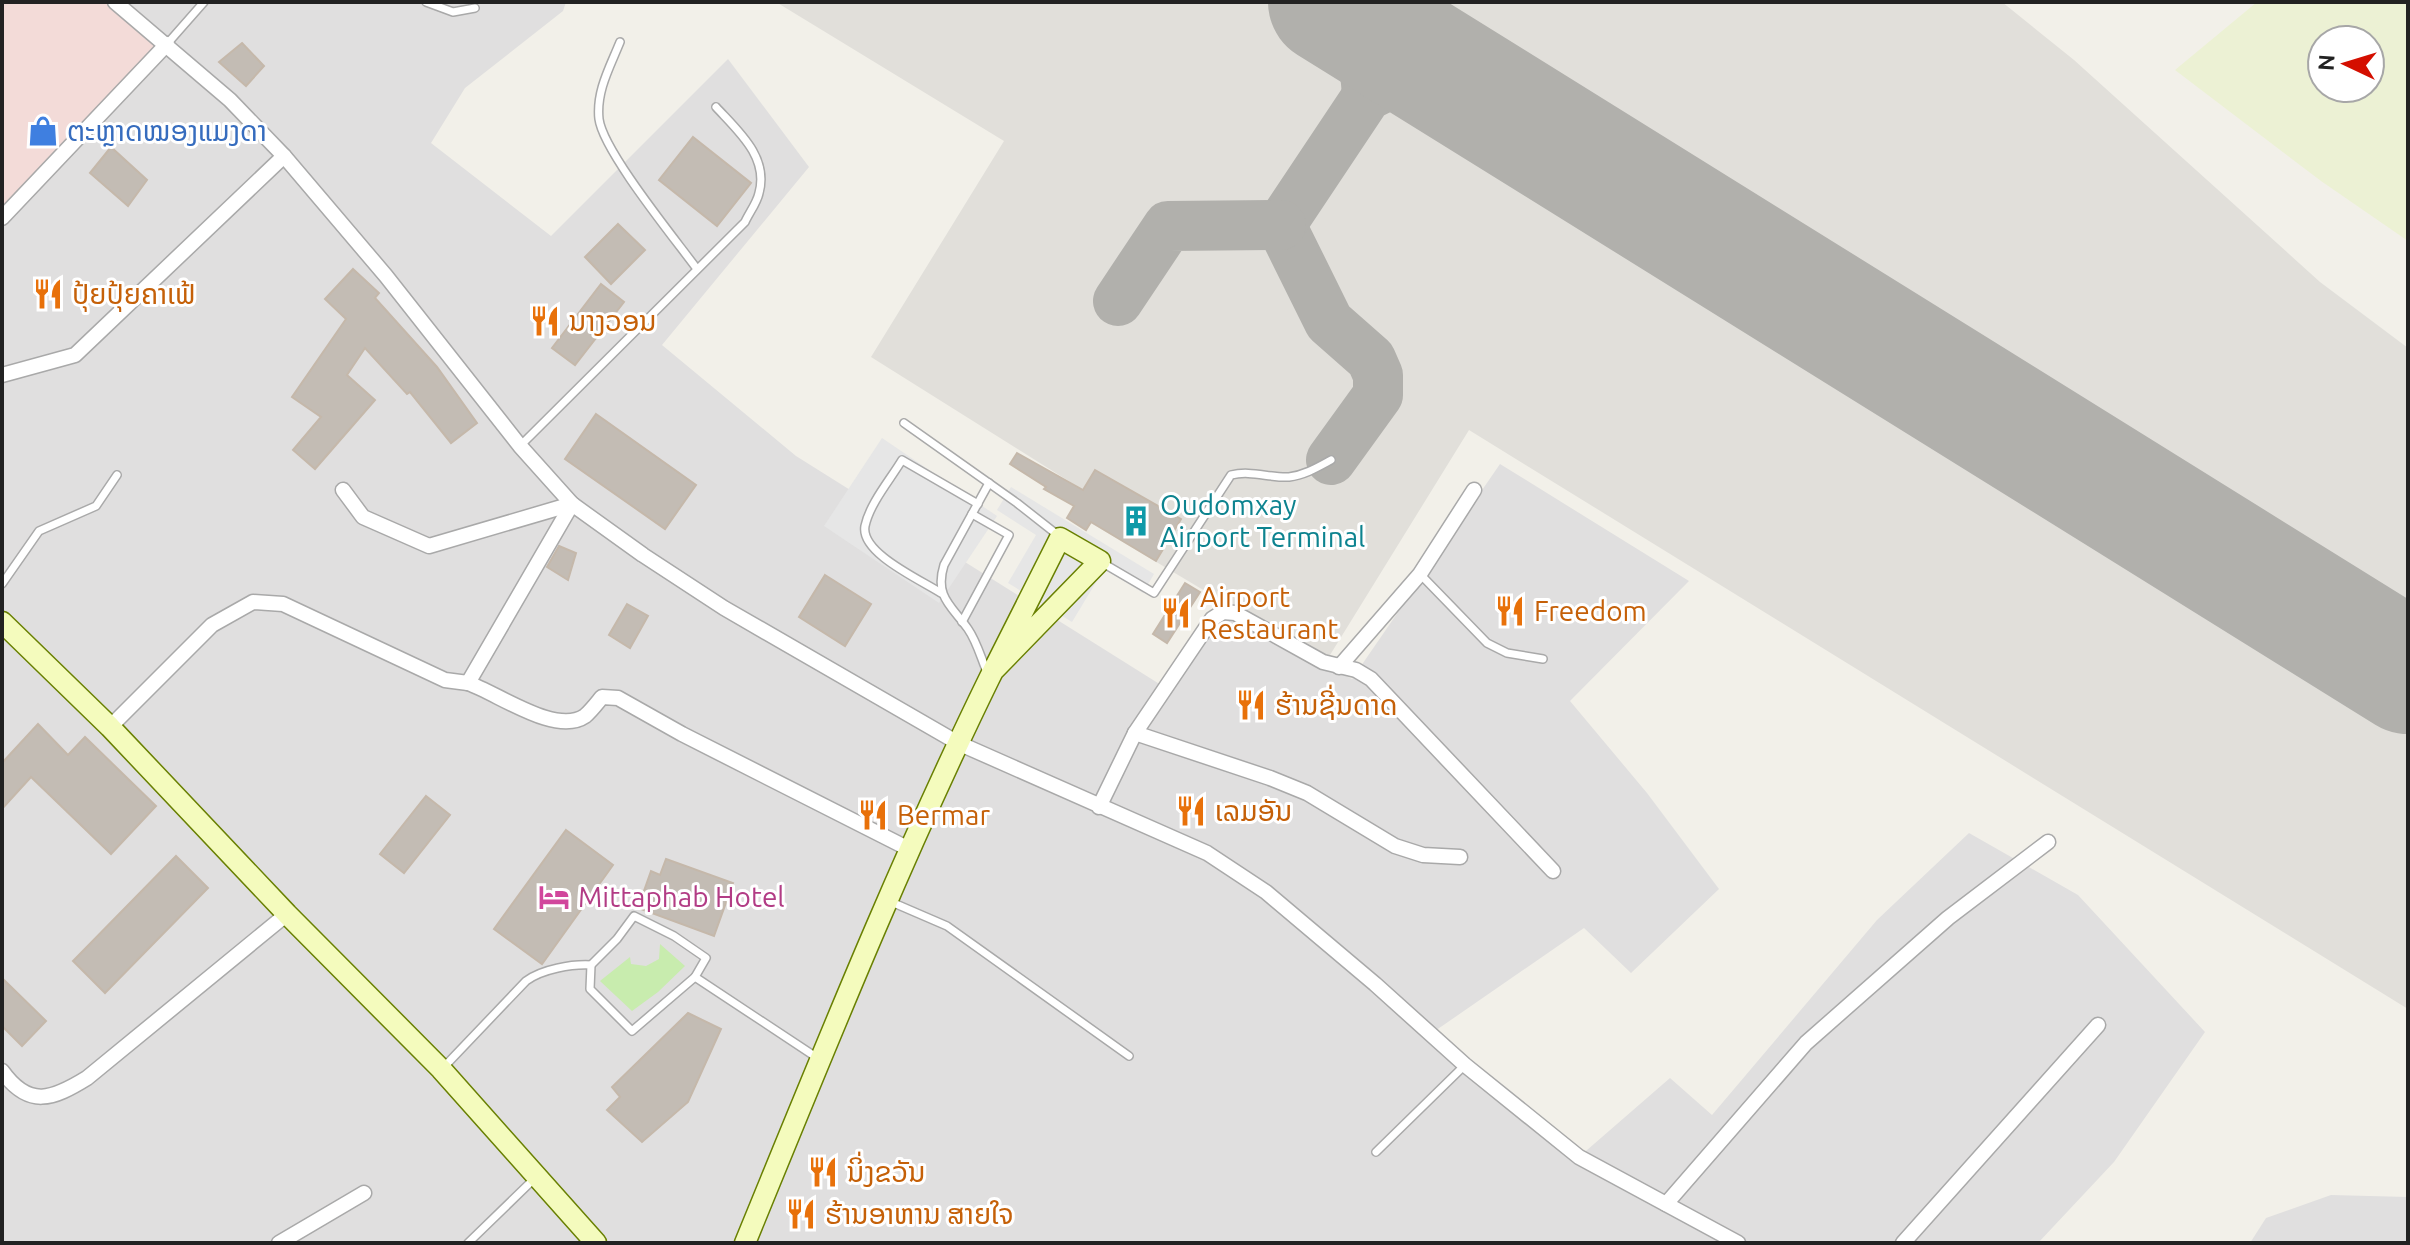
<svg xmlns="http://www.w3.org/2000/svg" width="2410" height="1245" font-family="Ubuntu,'Noto Sans Lao',sans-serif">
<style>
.residential{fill:#e0dfdf}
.commercial{fill:#f3dbd8}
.airport{fill:#e1dfda}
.farmland{fill:#ecf1d4;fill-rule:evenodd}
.grass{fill:#c8ecae}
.parking{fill:#e6e6e6}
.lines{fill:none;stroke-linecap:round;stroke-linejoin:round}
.taxiway{stroke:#b1b0ac;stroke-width:50}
.runway{stroke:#b1b0ac;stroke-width:124}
.building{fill:#c3bcb4;stroke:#c5b8aa;stroke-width:2}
.lane-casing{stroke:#a9a9a9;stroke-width:10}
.street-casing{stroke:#a9a9a9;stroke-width:17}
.secondary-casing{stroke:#698002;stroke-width:23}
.lane{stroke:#fff;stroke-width:7}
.street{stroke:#fff;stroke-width:14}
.secondary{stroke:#f4fbbd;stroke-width:20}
.labels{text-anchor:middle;stroke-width:6;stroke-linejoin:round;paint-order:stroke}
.shop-label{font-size:28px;fill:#366cbe;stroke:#fff;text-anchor:start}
.food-label{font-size:28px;fill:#c56008;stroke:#fff;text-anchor:start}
.culture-label{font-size:28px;fill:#0d838f;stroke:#fff;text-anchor:start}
.hotel-label{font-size:28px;fill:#b23c85;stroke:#fff;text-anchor:start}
</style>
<rect width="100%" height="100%" fill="#f2f0e9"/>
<g class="residential">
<polygon points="2,2 566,2 563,11 465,88 431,143 551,236 728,59 809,167 662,345 796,456 1169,690 1219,608 1352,679 1500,464 1689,581 1570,701 1647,793 1719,889 1631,973 1584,928 1432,1033 1579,1157 1670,1078 1712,1115 1877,920 1969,833 2078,895 2205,1032 2114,1162 2038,1243 2,1243"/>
<polygon points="2331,1195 2408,1197 2408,1243 2250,1243 2266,1218"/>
</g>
<polygon class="commercial" points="2,2 115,2 167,44 2,218"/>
<polygon class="airport" points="776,2 2002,2 2074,60 2320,282 2408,348 2408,1009 1469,430 1330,655 1309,653 1091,523 1086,530 1067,518 1083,490 871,357 1004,141"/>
<path class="farmland" d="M2257,2h151v239l-87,-60 -146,-111zM2322,40h48v48h-48z"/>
<polygon class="grass" points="660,944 685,966 658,992 632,1011 600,981 630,957 631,964 646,966 659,959"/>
<g class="parking">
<polygon points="882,438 997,516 939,603 824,526"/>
<polygon points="1011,487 1154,574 1143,593 1104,569 1072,622 1008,583 1036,535 997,510"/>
</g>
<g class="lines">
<g class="taxiway">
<path d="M1328,2c28,31 37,52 39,94"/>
<polyline points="1281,225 1329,322 1371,359 1378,375 1378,395 1331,460"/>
<polyline points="1281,225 1367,96 1399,80 1448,75"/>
<polyline points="1118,301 1168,226 1281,225"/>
</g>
<polyline class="runway" points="1330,2 2408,672"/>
</g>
<g class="building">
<polygon points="242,43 264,66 246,86 219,62"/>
<polygon points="693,137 751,183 717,226 659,180"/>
<polygon points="111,147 147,180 128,206 90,173"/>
<polygon points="618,224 645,250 611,284 585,257"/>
<polygon points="353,269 379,293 375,298 437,367 477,423 451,443 410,392 407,394 365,348 347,375 375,400 315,469 293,450 321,417 292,397 346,319 325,299"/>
<polygon points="601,284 624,302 575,365 552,348"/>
<polygon points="596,414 696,485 665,529 565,459"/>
<polygon points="1017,453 1083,490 1095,470 1181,519 1156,561 1091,522 1086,530 1067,518 1074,506 1044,489 1046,487 1010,464"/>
<polygon points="559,546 576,553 568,580 547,567"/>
<polygon points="825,575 871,604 845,646 799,617"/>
<polygon points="1185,583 1200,592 1167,643 1153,634"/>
<polygon points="627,604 648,616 630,648 609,635"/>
<polygon points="38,724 68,755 85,737 156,806 111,854 31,777 2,809 2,763"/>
<polygon points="426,796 450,815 404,873 380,854"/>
<polygon points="566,830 613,865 542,964 494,929"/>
<polygon points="176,856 208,888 105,993 73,961"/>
<polygon points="666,859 733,883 714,936 638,908 651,871 660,875"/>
<polygon points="2,978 46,1021 22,1046 2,1026"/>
<polygon points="688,1013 721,1029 688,1102 642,1142 607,1110 620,1097 612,1087"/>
</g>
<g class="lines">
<g class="lane-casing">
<g id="lane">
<polyline points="426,2 453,12 475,8"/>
<path d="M620,42c-10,25 -24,49 -21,77 4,32 76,120 98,150"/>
<polyline points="167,44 204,2"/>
<polyline points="904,423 1017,503 1059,536"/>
<path d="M520,446l225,-224c4,-9 12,-19 14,-29 10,-36 -21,-62 -43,-86"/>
<path d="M1101,562l53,31 77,-118c20,-5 38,3 58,2 16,-2 29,-10 42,-17"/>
<polyline points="1420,574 1487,643 1507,653 1543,659"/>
<polyline points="2,584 39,531 96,506 117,475"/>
<path d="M941,593c-20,-13 -81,-40 -76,-67 5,-23 25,-46 37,-66l76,44"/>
<polyline points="962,622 1009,535 972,514"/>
<path d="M987,672c-6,-14 -10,-30 -19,-43 -16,-23 -34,-32 -24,-64l45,-82"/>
<polyline points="889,901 947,926 1129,1056"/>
<polyline points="591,965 590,989 632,1031 695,977"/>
<path d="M443,1068l83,-87c16,-12 46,-17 65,-16l26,-26 17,-23 40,20 32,22 -11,19 124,82"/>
<polyline points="1376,1152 1465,1065"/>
<polyline points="468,1243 535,1178"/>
</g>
</g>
<g class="street-casing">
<g id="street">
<polyline points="115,2 230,100 284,156 386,276 520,446 572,504 643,555 724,608 958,743 1207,853 1266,892 1375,984 1465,1065 1579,1157 1738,1243"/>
<polyline points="2,218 167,44"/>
<polyline points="2,375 75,355 284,156"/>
<polyline points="343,490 363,517 429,546 572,504"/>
<path d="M572,504l-104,179c31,11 88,53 117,33 6,-5 12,-13 17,-19l16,1 64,36 227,115"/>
<polyline points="1339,667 1420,574 1474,490"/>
<polyline points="110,727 212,625 253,602 283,604 445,680 468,683"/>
<polyline points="1135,733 1270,778 1307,793 1395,846 1423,855 1460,857"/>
<polyline points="1099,807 1135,733 1212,619 1223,612 1235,613 1323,662 1356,670 1371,679 1553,871"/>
<path d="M2,1071c27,38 51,28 85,7l200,-164"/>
<polyline points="1666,1204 1806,1043 1948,918 2048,842"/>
<polyline points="279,1243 364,1193"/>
<polyline points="1903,1243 2098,1025"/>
</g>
</g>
<g class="secondary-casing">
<g id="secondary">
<polyline points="2,622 110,727 287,914 441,1069 596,1243"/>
<path d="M745,1243c78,-190 154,-380 244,-564l4,-8 67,-133 40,23 -107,110"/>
</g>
</g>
<use href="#lane" class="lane"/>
<use href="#street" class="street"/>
<use href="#secondary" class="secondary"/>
</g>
<defs>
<g id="shop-bare" transform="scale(2.4)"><path d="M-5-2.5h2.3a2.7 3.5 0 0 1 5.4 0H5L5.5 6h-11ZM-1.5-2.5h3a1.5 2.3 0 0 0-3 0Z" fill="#3f7fe0" stroke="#fff" stroke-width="2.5" paint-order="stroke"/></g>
<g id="restaurant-bare" transform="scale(2.4)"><path d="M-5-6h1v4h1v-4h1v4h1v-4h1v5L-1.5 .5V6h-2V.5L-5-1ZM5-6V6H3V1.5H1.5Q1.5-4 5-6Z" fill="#e8710a" stroke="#fff" stroke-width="2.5" paint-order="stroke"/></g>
<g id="building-bare" transform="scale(2.4)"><path d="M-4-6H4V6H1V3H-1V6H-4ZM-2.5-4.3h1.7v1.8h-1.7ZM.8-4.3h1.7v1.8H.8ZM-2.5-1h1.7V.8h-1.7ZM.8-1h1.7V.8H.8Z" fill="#0f9aa8" stroke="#fff" stroke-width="2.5" paint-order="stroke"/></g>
<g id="hotel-bare" transform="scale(2.4)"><path d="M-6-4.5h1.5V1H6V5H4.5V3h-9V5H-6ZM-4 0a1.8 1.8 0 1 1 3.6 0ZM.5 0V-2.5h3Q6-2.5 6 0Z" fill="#d1479c" stroke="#fff" stroke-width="2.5" paint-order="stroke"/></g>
</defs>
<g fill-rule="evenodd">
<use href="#shop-bare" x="43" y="131"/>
<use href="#restaurant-bare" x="48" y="294"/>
<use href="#restaurant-bare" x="545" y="321"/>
<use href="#building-bare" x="1136" y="521"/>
<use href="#restaurant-bare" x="1510" y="611"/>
<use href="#restaurant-bare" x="1176" y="613"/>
<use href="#restaurant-bare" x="1251" y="705"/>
<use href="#restaurant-bare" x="1191" y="811"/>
<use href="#restaurant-bare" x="873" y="815"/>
<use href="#hotel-bare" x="554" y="897"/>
<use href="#restaurant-bare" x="823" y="1172"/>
<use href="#restaurant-bare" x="801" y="1214"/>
</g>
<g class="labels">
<g class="shop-label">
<text x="67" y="141">ຕະຫຼາດໝອງແມງດາ</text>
</g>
<g class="food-label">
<text x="72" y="304">ປຸ້ຍປຸ້ຍຄາເຟ້</text>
<text x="569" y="331">ນາງວອນ</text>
<text x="1200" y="607">Airport<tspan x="1200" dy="32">Restaurant</tspan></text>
<text x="1534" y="621">Freedom</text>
<text x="1275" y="715">ຮ້ານຊີ່ນດາດ</text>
<text x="1215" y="821">ເລມອັນ</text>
<text x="897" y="825">Bermar</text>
<text x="847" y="1182">ນິ່ງຂວັນ</text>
<text x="825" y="1224">ຮ້ານອາຫານ ສາຍໃຈ</text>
</g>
<g class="culture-label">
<text x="1160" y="515">Oudomxay<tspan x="1160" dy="32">Airport Terminal</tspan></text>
</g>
<g class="hotel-label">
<text x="578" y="907">Mittaphab Hotel</text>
</g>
</g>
<rect width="2410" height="1245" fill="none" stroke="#222222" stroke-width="8"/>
<g transform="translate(2346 64) rotate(274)"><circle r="38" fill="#ffffff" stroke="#a7a7a7" stroke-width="2"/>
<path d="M0-6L14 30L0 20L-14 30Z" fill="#d40f00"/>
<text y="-12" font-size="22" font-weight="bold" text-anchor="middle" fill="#222222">N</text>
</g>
</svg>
